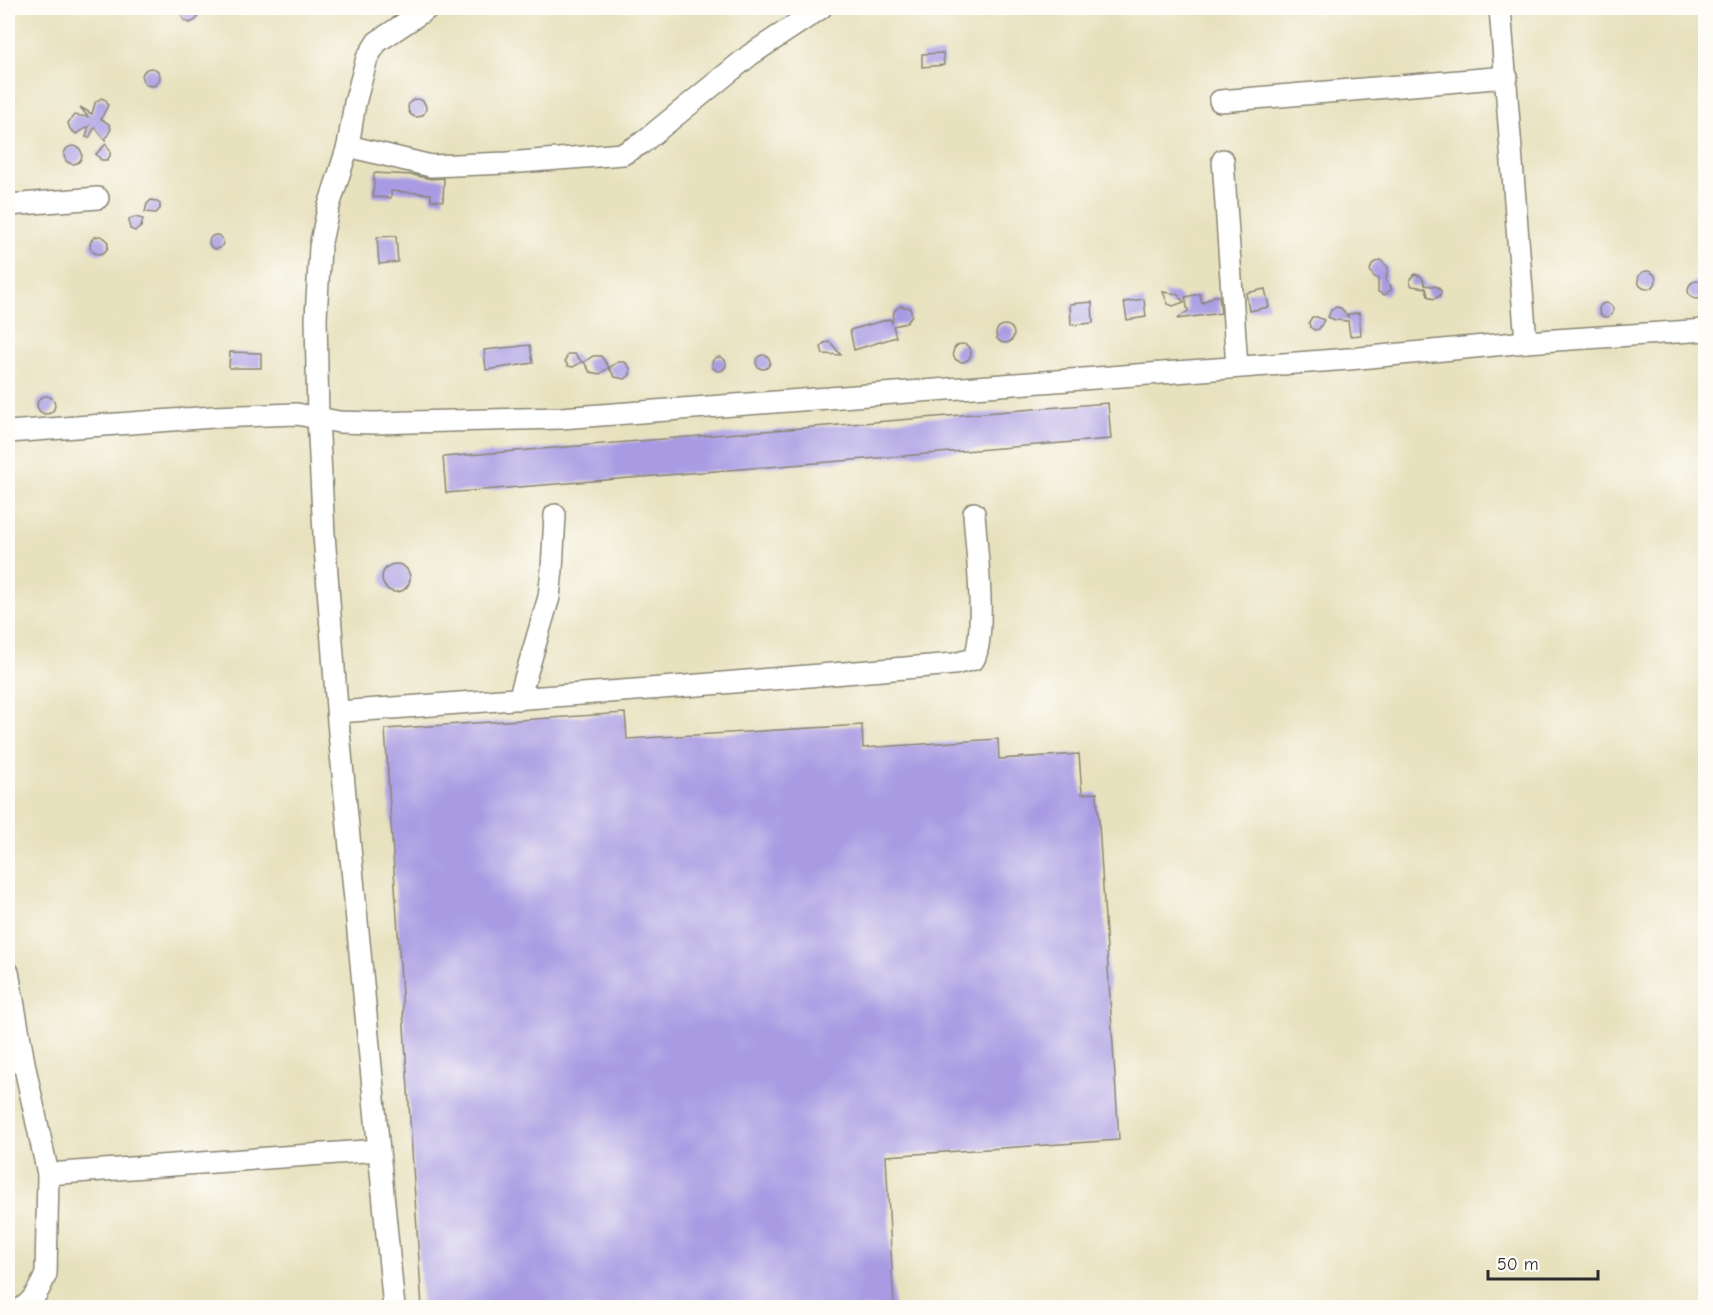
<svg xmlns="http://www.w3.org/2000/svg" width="1713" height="1315" font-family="'Comic Neue',sans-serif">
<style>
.building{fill:#a89be3}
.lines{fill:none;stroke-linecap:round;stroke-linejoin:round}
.minor-casing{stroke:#8a8674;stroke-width:24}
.minor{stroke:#fff;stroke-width:21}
</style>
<rect width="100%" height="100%" fill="#fdfcf7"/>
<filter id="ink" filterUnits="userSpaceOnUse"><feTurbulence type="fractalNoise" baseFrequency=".0167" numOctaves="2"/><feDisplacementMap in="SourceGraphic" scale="12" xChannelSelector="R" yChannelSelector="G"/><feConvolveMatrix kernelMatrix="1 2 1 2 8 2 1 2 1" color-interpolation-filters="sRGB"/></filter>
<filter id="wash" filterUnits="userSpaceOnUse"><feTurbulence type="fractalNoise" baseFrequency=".008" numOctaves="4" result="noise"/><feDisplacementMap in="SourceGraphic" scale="24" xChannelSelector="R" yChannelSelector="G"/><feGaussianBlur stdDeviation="1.35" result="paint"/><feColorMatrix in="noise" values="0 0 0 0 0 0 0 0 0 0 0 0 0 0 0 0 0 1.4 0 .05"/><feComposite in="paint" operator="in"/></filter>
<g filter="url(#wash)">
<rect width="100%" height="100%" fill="#e8e1be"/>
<g id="blocks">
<g class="building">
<polygon points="183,8 198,8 199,14 196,20 190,23 184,20 181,14"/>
<polygon points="943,53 944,65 922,67 922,54"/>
<circle cx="151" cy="77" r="9"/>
<polygon points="101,98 106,100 108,105 101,119 109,124 111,129 105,140 95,127 89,138 86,137 89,126 76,134 70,129 68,123 74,115 88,117 80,107 92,114 95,103"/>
<circle cx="417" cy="108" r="9"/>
<polygon points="106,144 110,151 110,156 107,160 101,160 96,154"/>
<circle cx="73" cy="155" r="9"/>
<polygon points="374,173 413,175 431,179 444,178 443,201 431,200 431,194 391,191 391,198 373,197"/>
<polygon points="151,200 156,201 160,204 160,209 156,213 145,212 147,204"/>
<polygon points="135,217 143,219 141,227 135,231 130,229 129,224 129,219"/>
<circle cx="216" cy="242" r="7"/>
<polygon points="396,236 398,262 379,264 377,237"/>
<circle cx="99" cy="245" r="9"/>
<polygon points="1380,260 1388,267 1386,281 1391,286 1391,290 1385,295 1378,292 1378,279 1373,276 1370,270 1373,263"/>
<circle cx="1647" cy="280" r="9"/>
<polygon points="1415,274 1422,277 1425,285 1438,287 1441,291 1440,296 1433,299 1428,296 1426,288 1412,286 1410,283 1410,279"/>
<circle cx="1697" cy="290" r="9"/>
<polygon points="1265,289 1269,307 1249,311 1246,293"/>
<polygon points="1163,292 1177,294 1184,302 1173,306 1168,304"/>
<polygon points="1200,294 1202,303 1214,296 1219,296 1221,313 1177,319 1188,311 1185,297"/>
<polygon points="1144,299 1146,317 1127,320 1124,302"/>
<polygon points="1092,302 1093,323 1071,325 1070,304"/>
<circle cx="1606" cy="310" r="7"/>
<polygon points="900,306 910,308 912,315 906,323 893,326 896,337 854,350 850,330 890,319 892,323 894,311"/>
<polygon points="1336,307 1341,308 1348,317 1348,314 1359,313 1361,335 1350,336 1348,321 1335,320 1328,317 1331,310"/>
<polygon points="1312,317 1317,317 1324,320 1319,329 1314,330 1310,327 1309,322"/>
<circle cx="1005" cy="334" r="9"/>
<polygon points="829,342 831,343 841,355 823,354 821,347 824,343"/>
<circle cx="962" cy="353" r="9"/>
<polygon points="530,345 533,363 486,370 484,350"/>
<polygon points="230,352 261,353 261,368 229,368"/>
<polygon points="568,354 575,354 582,362 573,367 568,366 565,361"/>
<circle cx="763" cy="362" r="7"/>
<polygon points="593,356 601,356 609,367 600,374 590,372 584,362"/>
<circle cx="719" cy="364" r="7"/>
<polygon points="618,362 625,362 630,368 630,375 625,379 615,377 609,368"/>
<circle cx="46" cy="405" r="9"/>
<polygon points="1108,403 1111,439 446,493 443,457"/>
<circle cx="396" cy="578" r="14"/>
<polygon points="625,713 627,739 862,725 863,748 998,739 999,759 1079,754 1082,794 1097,793 1119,1140 886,1156 894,1308 422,1308 385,729"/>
</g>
</g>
</g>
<g filter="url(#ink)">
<use href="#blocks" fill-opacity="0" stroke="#8a8674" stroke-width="1.5"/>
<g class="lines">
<g class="minor-casing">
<g id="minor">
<polyline points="1500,8 1526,342"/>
<polyline points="1220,101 1507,77"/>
<polyline points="348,146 431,166 507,163 623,154 642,143 750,55 821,8"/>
<polyline points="1223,160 1237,367"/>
<polyline points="8,205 98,198"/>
<polyline points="8,432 213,417 297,414 339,422 374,423 561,418 1349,359 1526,342 1706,330"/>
<polyline points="519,699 549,597 552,570 555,515"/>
<path d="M338,712l324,-24 292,-24 20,-5c13,-27 2,-113 0,-146"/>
<polyline points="8,972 25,1068"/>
<path d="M8,1051l17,17 23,106 -2,100c-5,12 -12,27 -24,34"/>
<polyline points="48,1174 379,1150"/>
<polyline points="394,1308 338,722 324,534 318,418 316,318 320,247 328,209 348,146 355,103 367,58 377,42 428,8"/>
</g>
</g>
<use href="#minor" class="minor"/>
</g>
</g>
<rect width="1713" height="1315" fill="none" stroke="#fdfcf7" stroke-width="30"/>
<path d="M1488 1270v9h110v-9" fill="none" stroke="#2b2b2b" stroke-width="3"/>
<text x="1497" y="1270" font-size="18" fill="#2b2b2b" stroke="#fdfcf7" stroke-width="4.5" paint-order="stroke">50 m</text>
</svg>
